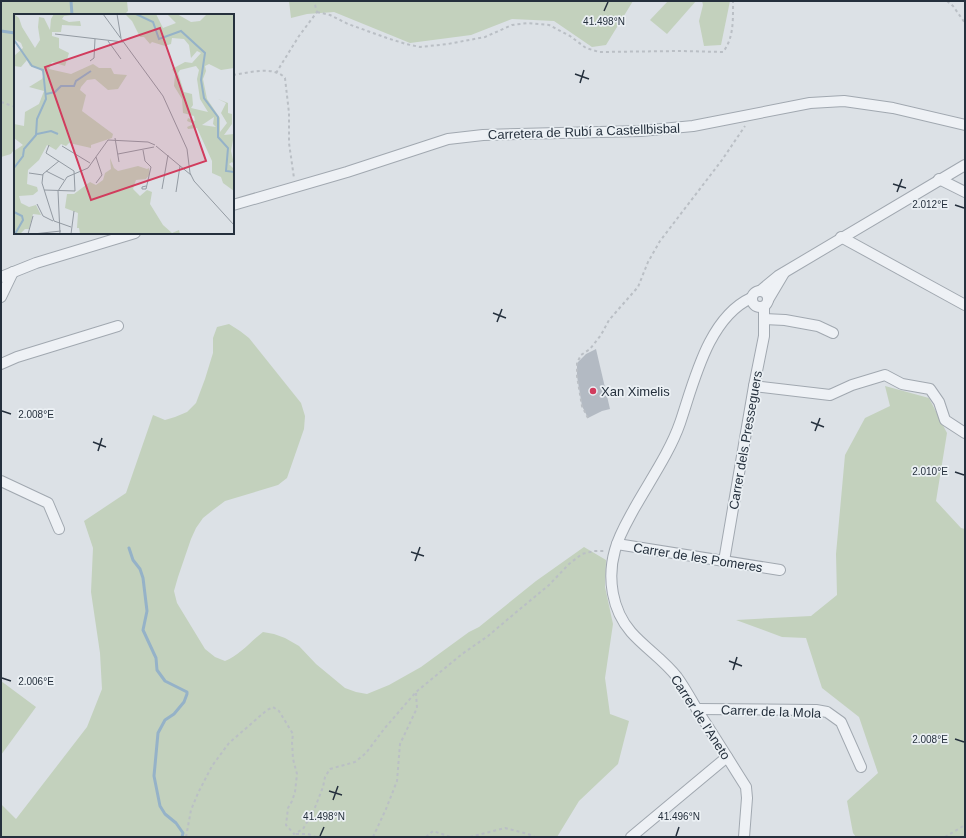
<svg xmlns="http://www.w3.org/2000/svg" width="966" height="838" font-family="Helvetica,sans-serif">
<style>
.green{fill:#c3d1bd}
.lines{fill:none;stroke-linecap:round;stroke-linejoin:round}
.stream{stroke:#95b2c8;stroke-width:3}
.building{fill:#b3bac3}
.minor-casing{stroke:#a1a8b0;stroke-width:12}
.path{stroke:#babfc5;stroke-width:2;stroke-dasharray:3 3;stroke-linecap:butt}
.minor{stroke:#eef1f5;stroke-width:10}
.ticks{fill:none;stroke:#25303d;stroke-width:1.5}
.poi-dot{fill:#d13c5d;stroke:#ebf0f4;stroke-width:1.5}
.labels{text-anchor:middle;stroke-width:3.5;stroke-linejoin:round;paint-order:stroke}
.street-label{font-size:13px;fill:#25303d;stroke:#ebf0f4}
.poi-label{font-size:13px;fill:#25303d;stroke:#ebf0f4;text-anchor:start}
.inset-river{fill:none;stroke:#95b2c8;stroke-width:2}
.inset-road{fill:none;stroke:#939aa2;stroke-width:1}
.view{fill:#d13c5d;fill-opacity:0.15;stroke:#d13c5d;stroke-width:2}
.inset-edge{fill:none;stroke:#25303d;stroke-width:2}
.ticks-label{font-size:10px;text-anchor:middle;fill:#25303d;stroke:#ebf0f4;stroke-width:3.5;stroke-linejoin:round;paint-order:stroke}
</style>
<rect width="100%" height="100%" fill="#dce1e6"/>
<g class="green">
<polygon points="1,1 127,1 128,11 124,15 15,15 15,148 11,154 1,157"/>
<polygon points="289,1 633,1 606,45 592,47 554,21 512,19 471,35 410,43 334,12 307,14 291,18"/>
<polygon points="668,1 696,1 667,34 650,20"/>
<polygon points="702,1 730,1 721,45 704,46 699,21 703,5"/>
<path d="M229,324l11,7 9,7 52,65 4,13 -1,13 -17,49 -9,7 -53,16 -12,9 -10,8 -7,10 -5,11 -13,38 -4,14 3,12 28,46 10,8 10,4c15,-6 25,-19 38,-29l11,2 11,4 14,8 17,18 29,24 11,4 11,2 22,-9 32,-18 48,-35 10,-5 57,-46 48,-34 22,13 -1,27 8,37 -8,54 5,36 19,7 -11,43 -39,37 -22,36h-556v-33l15,15 71,-92 15,-38 -2,-36 -9,-61 2,-44 -9,-27 42,-28 27,-78 12,5 10,-3 12,-5 9,-9 9,-24 8,-26v-15l4,-11z"/>
<polygon points="885,386 929,398 947,433 936,501 961,528 965,529 965,837 856,837 853,833 847,801 878,773 859,717 822,688 806,638 782,637 736,620 811,616 837,595 836,554 845,455 865,418 890,406"/>
<polygon points="1,681 36,707 1,755"/>
</g>
<g class="lines">
<g class="stream">
<polyline points="71,1 72,15"/>
<polyline points="1,31 15,33"/>
<polyline points="129,548 133,560 140,569 143,578 147,611 143,630 156,658 157,670 165,681 187,692 187,694 184,702 174,714 165,720 158,733 154,776 160,806 165,814 176,823 183,833 182,837"/>
</g>
</g>
<polygon class="building" points="596,349 610,409 602,411 588,418 582,406 577,376 577,363 586,354"/>
<g class="lines">
<g class="minor-casing">
<g id="minor">
<polyline points="939,179 965,192"/>
<polyline points="233,205 347,172 448,139 483,135 641,131 693,126 810,103 844,101 893,108 965,125"/>
<polyline points="841,237 965,305"/>
<polyline points="1,277 36,263 135,233"/>
<circle cx="760" cy="299" r="8"/>
<polyline points="760,291 778,276 965,165"/>
<polyline points="1,297 13,272"/>
<polyline points="768,300 784,273"/>
<polyline points="764,319 785,320 818,326 833,333"/>
<polyline points="1,364 17,357 118,326"/>
<polyline points="754,386 830,395 852,385 885,375 902,384 930,389 939,402 945,420 965,433"/>
<polyline points="1,481 48,503 59,529"/>
<polyline points="617,544 780,570"/>
<polyline points="724,561 754,386 764,336 764,307"/>
<polyline points="697,709 816,710 827,712 841,722 861,767"/>
<polyline points="631,837 727,757"/>
<path d="M744,837l3,-39 -1,-11c-16,-25 -31,-50 -47,-74 -7,-12 -14,-25 -22,-36 -13,-17 -32,-29 -46,-45 -19,-22 -24,-54 -16,-82 4,-15 12,-28 19,-41 15,-27 36,-57 46,-86 14,-41 28,-105 71,-125"/>
</g>
</g>
<g class="path">
<polyline points="947,1 953,6 965,23"/>
<path d="M317,12l13,3 18,9 39,14 19,6 14,3 28,-3 37,-7 27,-12 16,-2 21,2 21,11 16,12 13,4 82,-1 42,1c11,-14 10,-33 10,-51"/>
<polyline points="276,73 299,36 317,12 314,1"/>
<path d="M233,75c15,-2 40,-10 52,3l4,35v30l5,35"/>
<polyline points="1,102 15,107"/>
<polyline points="588,418 582,406 577,376 577,363 581,355 590,349 601,335 609,320 638,287 648,262 660,241 722,160 745,126"/>
<polyline points="296,834 308,834 316,837"/>
<polyline points="186,837 191,810 198,793 212,766 229,743 267,710 273,707 279,711 293,734 292,742 293,759 297,774 295,792 292,801 288,808 286,825 294,834 303,829 314,810 323,787 325,777 330,769 355,762 366,753 384,729 416,692 462,654 488,636 514,614 549,585 569,564 582,554 594,551 605,551"/>
<polyline points="373,837 386,809 397,781 400,744 417,708 416,693"/>
<polyline points="426,837 433,831 451,837"/>
<polyline points="470,837 505,828 528,834 535,837"/>
<polyline points="945,837 965,825"/>
</g>
<use href="#minor" class="minor"/>
</g>
<path class="ticks" d="M604,11l4,-9M575,74l14,5M580,83l4,-13M893,184l13,4M897,192l5,-13M955,205l9,3M493,313l13,5M497,322l5,-13M2,411l9,3M811,422l13,5M815,431l5,-13M93,442l13,5M98,451l4,-13M955,472l9,3M411,552l13,4M415,561l5,-14M729,661l13,5M733,670l4,-13M2,678l9,3M955,739l9,3M329,791l13,4M333,800l5,-14M320,836l4,-9M676,836l3,-9"/>
<circle class="poi-dot" cx="593" cy="391" r="4"/>
<g class="labels">
<g class="street-label">
<text transform="translate(584 131) rotate(-2)" y="5">Carretera de Rubí a Castellbisbal</text>
<text transform="translate(745 440) rotate(-80)" y="5">Carrer dels Presseguers</text>
<text transform="translate(698 557) rotate(9)" y="5">Carrer de les Pomeres</text>
<text transform="translate(771 711) rotate(2)" y="5">Carrer de la Mola</text>
<text transform="translate(701 717) rotate(57)" y="5">Carrer de l'Aneto</text>
</g>
<g class="poi-label">
<text x="601" y="396">Xan Ximelis</text>
</g>
</g>
<g transform="translate(14 14)">
<rect width="220" height="220" fill="#dce1e6"/>
<path d="M0,0l5,4 3,9 13,21 5,-8 -2,-13 1,-10 5,1 6,12 1,-11 3,-5h25l-15,2 -2,3 7,3 11,-1 1,5 -19,-1 -1,7h-9v4l7,2v10l10,5 -4,13 -13,-4 -3,7 22,5 22,-10 6,4h12l3,6 13,1 -9,14 -10,1 -13,-11 -8,1 -6,7 -1,3 6,5 -4,16 31,23 -1,4 -21,7v3l-22,-5 -3,3 -5,-2 -5,6 -9,-5 -8,15 -11,10 -1,14 10,3 1,4 -5,4 -14,1 2,7 8,4 7,-2 5,10 -8,-1 -4,15h-4l-5,5h-6v-83l9,-6 -9,-7v-14l10,2 1,-14 14,-8 5,-13 -15,-4 13,-8 2,-5 -4,-5 -10,-3 -3,-6 -6,7 -7,-1v-10l9,-8 -2,-5 -7,-4zM142,0l7,14 13,-5 -9,-9h10l14,8 9,-1 7,-7h27v54l-13,2 -12,-6 -4,2 1,5 -3,8 4,20 13,19v14l7,-9 -6,-10 5,-10 -8,-4 10,4v10l4,1v10l-8,11 10,-1 -3,17 3,13 -2,-2 -3,2 5,5v22l-11,-8 -2,-6 -9,-4v-12l-15,-33 -9,1 -1,-2 7,-3 -7,-3 1,-3 7,3 -1,-5 -11,-3 -1,-14 -8,-13 1,-12 -3,-5 13,-7 7,1 9,-10 -4,-2 -6,7 -2,-13 -5,-6 -12,-1 -1,6 -6,2 -13,-4 -2,2 -6,-7h-4l-8,-16 -6,-6zM182,52l3,4 -2,9 3,20 8,13 -17,-4 2,-3 -1,-11 -8,-2 -6,-19 2,-3zM200,103l-1,7 3,3 -14,-2zM96,144l4,10 4,3 20,-5 9,3 2,-1 1,6 -4,5 -10,1 -3,9 7,7 7,-6 5,2 -2,12 13,21 9,8 7,-3 1,4h-100l-1,-6h-2l1,-15 -13,-5 2,-14h7l16,-12 6,3 7,-5 2,-7 6,-4z" fill="#c3d1bd" fill-rule="evenodd"/>
<path class="inset-river" d="M122,0l17,8 6,17 22,-8 24,22 -4,27 3,18 14,19v20l10,11 -2,23 8,1M0,26l18,26 11,4 3,29 -9,20 -1,16 -12,14 -1,7 -9,12M32,80l9,-2 6,-6h13l2,-5 15,-10M23,120l14,-3 7,3M0,198l8,4 1,4 -8,14"/>
<path class="inset-road" d="M89,0l60,82 24,53 3,24 4,8 40,44M103,0l4,24M41,20l68,8M94,27l13,18M76,47l4,-3 1,-19M101,124l4,24M48,132l28,17M142,132l35,29M129,136l2,11 6,6 -5,22h-4v-2l4,-1M104,140l36,-7M45,147l-16,13 -1,9 12,38 17,6M32,157l18,9M15,159l14,2M82,169l6,-8 -6,-18M148,175l6,-34M30,176l31,1 -1,-20 -28,-18 3,-8M162,178l4,-26M23,190l6,12 10,5M14,220l5,-18M19,220l28,-3M46,220l-2,-43 9,-14 21,-9 20,-28 40,2 7,3M57,220l3,-23"/>
<path class="view" d="M146,14l46,133 -115,39 -46,-133z"/>
<rect width="220" height="220" class="inset-edge"/>
</g>
<g class="ticks-label">
<text x="604" y="25">41.498°N</text>
<text x="930" y="208">2.012°E</text>
<text x="36" y="418">2.008°E</text>
<text x="930" y="475">2.010°E</text>
<text x="36" y="685">2.006°E</text>
<text x="930" y="743">2.008°E</text>
<text x="324" y="820">41.498°N</text>
<text x="679" y="820">41.496°N</text>
</g>
<rect width="966" height="838" fill="none" stroke="#25303d" stroke-width="4"/>
</svg>
